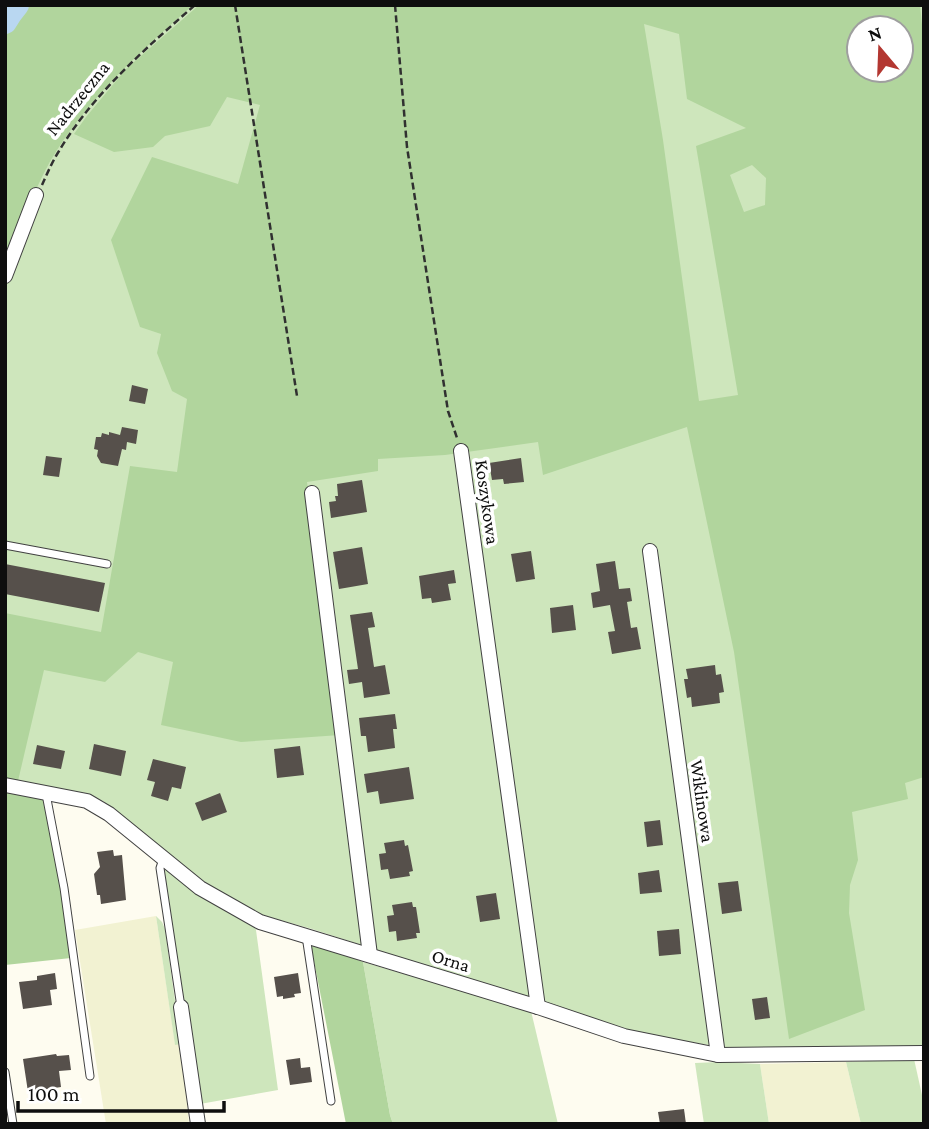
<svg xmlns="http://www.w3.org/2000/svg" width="929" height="1129" font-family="'Crimson Pro',serif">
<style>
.farmland{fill:#f2f2d2}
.green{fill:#cee6bc;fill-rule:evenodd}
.forest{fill:#b1d59d;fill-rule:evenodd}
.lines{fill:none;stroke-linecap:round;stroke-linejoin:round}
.river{stroke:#b9d7f1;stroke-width:24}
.building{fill:#56504b}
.lane-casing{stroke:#414141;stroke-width:9}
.street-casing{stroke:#414141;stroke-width:16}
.path{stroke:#303030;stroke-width:2.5;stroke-dasharray:7 3.5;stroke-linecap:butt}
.lane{stroke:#fff;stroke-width:7}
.street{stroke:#fff;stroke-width:14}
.labels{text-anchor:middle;stroke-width:7;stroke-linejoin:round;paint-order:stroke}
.street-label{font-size:19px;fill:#0e0e0e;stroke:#fff}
</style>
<rect width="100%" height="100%" fill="#fefcf0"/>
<g class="farmland">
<polygon points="156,916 175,1044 181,1044 189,1124 106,1124 75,930"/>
<polygon points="846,1062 861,1124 769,1124 760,1064"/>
</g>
<g class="green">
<path d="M5,5h919v1043l-185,2 -109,-18 -318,-103 -57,-16 -51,-28 -101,-84 -18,-8 -80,-14zM859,28h42v42h-42z"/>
<path d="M166,867c28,22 55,45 89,56l23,167 -78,14 -36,-233z"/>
<polygon points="156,916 162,922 165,929 181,1044 175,1045"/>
<polygon points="363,962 531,1011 558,1124 393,1124 390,1115"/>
<polygon points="914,1059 924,1104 924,1124 861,1124 846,1062"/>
<polygon points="719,1062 760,1064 769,1124 704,1124 695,1063"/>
</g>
<g class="forest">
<path d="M5,5h188c-50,44 -100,89 -136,145 -23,36 -36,78 -52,118z"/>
<path d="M199,5h721l4,39v733l-19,6 3,16 -56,13 6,48 -8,25 -1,28 16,97 -76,29 -55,-387 -47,-225 -144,48 -5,-33 -93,13 -67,4v12l-71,11 33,253 -99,7 -80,-17 12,-63 -35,-10 -33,30 -61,-12 -26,111 -13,-2v-166l96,19 29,-166 47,6 10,-73 -15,-8 -15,-38 4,-19 -21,-7 -29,-87 41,-83 86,27 22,-79 -33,-8 -17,29 -45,10 -12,11 -39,5 -40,-18 12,-17 40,-48zM644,24l35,10 8,65 59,29 -50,18 42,249 -39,6 -36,-261zM859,28h42v42h-42zM752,165l14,13 -1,27 -21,7 -14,-37z"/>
<polygon points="5,791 44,800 61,888 71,958 5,965"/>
<polygon points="310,941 363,962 390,1115 393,1124 346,1124"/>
</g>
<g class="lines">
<polyline class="river" points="5,22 10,14 17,5"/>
</g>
<g class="building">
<polygon points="132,385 148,389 145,404 129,401"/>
<polygon points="122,427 138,430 136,444 127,442 126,450 122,449 118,466 101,463 97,456 98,450 94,449 96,437 101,437 102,433 109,435 109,432 120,435"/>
<polygon points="46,456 62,458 59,477 43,475"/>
<polygon points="521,458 524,482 504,484 503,479 492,480 489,463"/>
<polygon points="362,480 367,512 331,518 329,502 336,501 335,496 338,496 337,484"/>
<polygon points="362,547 368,584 339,589 333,552"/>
<polygon points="531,551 535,579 516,582 511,554"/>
<polygon points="615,561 619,589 630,588 632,601 627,602 631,628 637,627 641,649 612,654 608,632 615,631 610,605 593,608 591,593 600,591 596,564"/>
<polygon points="5,564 105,583 99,612 5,594"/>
<polygon points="454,570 456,583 448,584 451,600 432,603 431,598 422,599 419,576"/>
<polygon points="573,605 576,630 552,633 550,608"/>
<polygon points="372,612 375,627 368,628 374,667 385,665 390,694 364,698 362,682 349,684 347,670 358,669 350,615"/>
<polygon points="715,665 716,675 721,674 724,692 719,693 720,703 692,707 691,697 687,698 684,679 688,679 686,669"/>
<polygon points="395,714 397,729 393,729 395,748 368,752 366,736 361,736 359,718"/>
<polygon points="94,744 126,751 121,776 89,769"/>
<polygon points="37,745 65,751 61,769 33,764"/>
<polygon points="300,746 304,775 277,778 274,749"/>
<polygon points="153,759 186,767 181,789 172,787 168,801 151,796 155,782 147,780"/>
<polygon points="409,767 414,799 380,804 378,791 367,793 364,774"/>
<polygon points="220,793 227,812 202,821 195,803"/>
<polygon points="660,820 663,845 647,847 644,822"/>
<polygon points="404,840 405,846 408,845 413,871 409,872 410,876 390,879 388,869 381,870 379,854 386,853 384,843"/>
<polygon points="113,850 114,856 122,855 126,900 101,904 100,895 97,895 94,874 100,867 97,852"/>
<polygon points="659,870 662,892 640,894 638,873"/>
<polygon points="738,881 742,911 722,914 718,883"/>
<polygon points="496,893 500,919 480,922 476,896"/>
<polygon points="412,902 413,907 416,907 420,933 416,933 417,938 397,941 396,931 389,932 387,916 394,915 392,905"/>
<polygon points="679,929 681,954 659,956 657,931"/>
<polygon points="55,973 57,989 50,990 52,1005 23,1009 19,982 37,980 37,976"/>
<polygon points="298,973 301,993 294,994 295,997 283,999 283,996 277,997 274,977"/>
<polygon points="767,997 770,1018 755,1020 752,999"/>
<polygon points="56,1054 57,1056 69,1055 71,1070 59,1071 61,1087 28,1092 23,1059"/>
<polygon points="300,1058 301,1068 310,1067 312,1082 290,1085 286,1060"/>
<polygon points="684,1109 686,1124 660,1124 658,1112"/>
</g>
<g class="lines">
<g class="lane-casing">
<g id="lane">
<polyline points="5,545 107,564"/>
<polyline points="46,794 64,888 90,1076"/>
<polyline points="163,859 160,868 181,1007"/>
<polyline points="306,936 331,1101"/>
<polyline points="5,1072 13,1124"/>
</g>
</g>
<g class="street-casing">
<g id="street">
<polyline points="5,276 36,195"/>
<polyline points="461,451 538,1007"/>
<polyline points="312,493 370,955"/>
<polyline points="650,551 718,1055"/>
<polyline points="5,785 87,801 109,814 200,888 260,922 538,1007 624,1036 718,1055 924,1053"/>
<polyline points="181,1007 198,1124"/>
</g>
</g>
<g class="path">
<polyline points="235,5 297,396"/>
<polyline points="395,5 407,147 448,411 457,438"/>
<path d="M42,185c5,-11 10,-23 17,-34 34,-57 86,-102 136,-146"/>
</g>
<use href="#lane" class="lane"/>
<use href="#street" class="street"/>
</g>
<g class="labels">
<g class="street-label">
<text transform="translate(77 98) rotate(-51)" y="7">Nadrzeczna</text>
<text transform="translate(488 502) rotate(82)" y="7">Koszykowa</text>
<text transform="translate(703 801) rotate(82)" y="7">Wiklinowa</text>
<text transform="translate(451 960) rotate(17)" y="7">Orna</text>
</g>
</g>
<rect width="929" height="1129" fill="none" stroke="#0e0e0e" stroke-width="14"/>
<g transform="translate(880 49) rotate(341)"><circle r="33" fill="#ffffff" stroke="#9f9f9f" stroke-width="2"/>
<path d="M0-5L12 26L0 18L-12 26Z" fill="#b33731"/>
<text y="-10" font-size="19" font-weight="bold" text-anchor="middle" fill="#0e0e0e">N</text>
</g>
<path d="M18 1101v10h206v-10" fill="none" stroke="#0e0e0e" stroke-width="3.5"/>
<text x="28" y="1101" font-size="21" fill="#0e0e0e" stroke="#ffffff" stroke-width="5" paint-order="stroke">100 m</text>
</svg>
